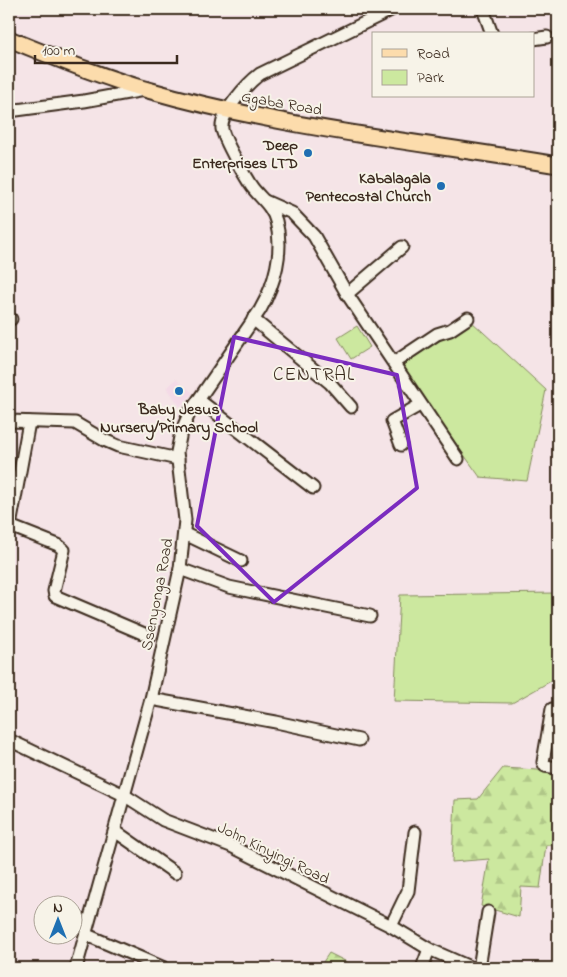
<svg xmlns="http://www.w3.org/2000/svg" width="567" height="977" font-family="'Indie Flower',sans-serif">
<style>
.built{fill:#f4dae7}
.green{fill:#cce89f;stroke:#84895e}
.forest{fill:url(#forest-firs);stroke:#84895e}
.lines{fill:none;stroke-linecap:round;stroke-linejoin:round}
.minor-casing{stroke:#3b2a1e;stroke-width:15}
.major-casing{stroke:#3b2a1e;stroke-width:19}
.minor{stroke:#f7f3e8;stroke-width:11}
.major{stroke:#fcdcac;stroke-width:15}
.marked{fill:none;stroke:#7b2cbf;stroke-width:4;stroke-linejoin:round}
.poi-dot{fill:#1f6fb2;stroke:#f7f3e8;stroke-width:2}
.labels{text-anchor:middle;stroke-width:4;stroke-linejoin:round;paint-order:stroke}
.street-label{font-size:16px;fill:#3b2a1e;stroke:#f7f3e8}
.poi-label{font-size:16px;font-weight:bold;fill:#3b2a1e;stroke:#f7f3e8;text-anchor:end}
.quarter-label{font-size:19px;letter-spacing:1px;fill:#3b2a1e;stroke:#f7f3e8}
</style>
<defs>
<pattern id="forest-firs" width="22" height="20" patternUnits="userSpaceOnUse" patternTransform="scale(1.25)"><rect width="22" height="20" fill="#cce89f"/><path d="M5 1l3.5 6h-7zM16 11l3.5 6h-7z" fill="#b0c788"/></pattern>
</defs>
<rect width="100%" height="100%" fill="#f5e4e7"/>
<filter id="ink" filterUnits="userSpaceOnUse"><feTurbulence type="fractalNoise" baseFrequency=".02" numOctaves="2"/><feDisplacementMap in="SourceGraphic" scale="10" xChannelSelector="R" yChannelSelector="G"/><feConvolveMatrix kernelMatrix="1 2 1 2 8 2 1 2 1" color-interpolation-filters="sRGB"/></filter>
<g filter="url(#ink)">
<polygon class="built" points="176,379 193,393 180,406 167,388"/>
<g class="green">
<polygon points="471,321 546,390 527,481 480,477 400,366"/>
<polygon points="357,326 370,347 351,359 338,338"/>
<polygon points="558,593 558,677 512,703 394,701 400,595"/>
</g>
<g class="forest">
<polygon points="503,768 555,771 558,845 546,845 540,888 521,887 519,917 481,906 489,859 452,862 455,800 478,799"/>
<polygon points="329,953 359,968 319,968"/>
</g>
<g class="lines">
<g class="minor-casing">
<g id="minor">
<polyline points="483,9 492,34"/>
<polyline points="533,39 547,37"/>
<polyline points="9,111 84,101 144,90"/>
<polyline points="265,201 292,213 314,236 347,294 458,459"/>
<polyline points="347,294 402,247"/>
<polyline points="9,319 11,319"/>
<polyline points="253,319 330,383 351,407"/>
<polyline points="395,362 437,334 450,330 468,318"/>
<polyline points="199,400 313,488"/>
<polyline points="9,421 75,423 104,440 118,446 178,459"/>
<polyline points="29,422 10,526 58,545 64,550 54,591 55,596 149,636"/>
<polyline points="401,445 392,421 420,405"/>
<polyline points="185,534 241,561"/>
<polyline points="180,569 229,587 370,616"/>
<polyline points="151,699 276,722 359,740"/>
<polyline points="552,709 543,762 545,766 558,768"/>
<polyline points="9,740 124,795 163,820 231,846 391,926 429,949 472,968"/>
<polyline points="115,831 175,873"/>
<polyline points="391,926 408,891 415,832"/>
<polyline points="87,935 164,968"/>
<path d="M76,968l75,-269 29,-130 5,-49 -8,-68 4,-20 9,-20 70,-102c15,-26 24,-59 16,-89 -4,-15 -15,-22 -24,-34 -7,-10 -28,-47 -30,-58 -2,-16 26,-46 38,-55l133,-65"/>
<polyline points="422,968 429,949"/>
<polyline points="479,968 488,912"/>
</g>
</g>
<g class="major-casing">
<path id="major" d="M9,39c45,18 92,38 139,51 132,38 274,52 410,75"/>
</g>
<use href="#minor" class="minor"/>
<use href="#major" class="major"/>
</g>
</g>
<path class="marked" d="M234,337l163,38 20,113 -143,114 -77,-76z"/>
<g class="poi-dot">
<circle cx="308" cy="153" r="5"/>
<circle cx="441" cy="186" r="5"/>
<circle cx="179" cy="391" r="5"/>
</g>
<g class="labels">
<g class="street-label">
<text transform="translate(282 102) rotate(10)" y="6">Ggaba Road</text>
<text transform="translate(156 594) rotate(-79)" y="6">Ssenyonga Road</text>
<text transform="translate(274 852) rotate(26)" y="6">John Kinyingi Road</text>
</g>
<g class="poi-label">
<text x="298" y="150">Deep<tspan x="298" dy="18">Enterprises LTD</tspan></text>
<text x="431" y="183">Kabalagala<tspan x="431" dy="18">Pentecostal Church</tspan></text>
<text x="179" y="414" text-anchor="middle">Baby Jesus<tspan x="179" dy="18">Nursery/Primary School</tspan></text>
</g>
<g class="quarter-label">
<text x="314" y="380">CENTRAL</text>
</g>
</g>
<rect width="567" height="977" fill="none" stroke="#f7f3e8" stroke-width="30"/>
<rect x="15" y="15" width="537" height="947" fill="none" stroke="#3b2a1e" stroke-width="2" filter="url(#ink)"/>
<rect x="372" y="32" width="162" height="65" fill="#f7f3e8" stroke="#aca397"/>
<rect x="382" y="49" width="25" height="8" fill="#fcdcac" stroke="#aca397"/>
<text x="417" y="58" font-size="15" fill="#3b2a1e">Road</text>
<rect x="382" y="70" width="25" height="15" fill="#cce89f" stroke="#aca397"/>
<text x="417" y="82" font-size="15" fill="#3b2a1e">Park</text>
<g transform="translate(58 920)"><circle r="24" fill="#f7f3e8" stroke="#aca397"/>
<path d="M0-4L9 19L0 12L-9 19Z" fill="#1f6fb2"/>
<text y="-8" font-size="14" font-weight="bold" text-anchor="middle" fill="#3b2a1e">N</text>
</g>
<path d="M35 55v8h142v-8" fill="none" stroke="#3b2a1e" stroke-width="2.5"/>
<text x="42" y="55" font-size="15" fill="#3b2a1e" stroke="#f7f3e8" stroke-width="4" paint-order="stroke">100 m</text>
</svg>
